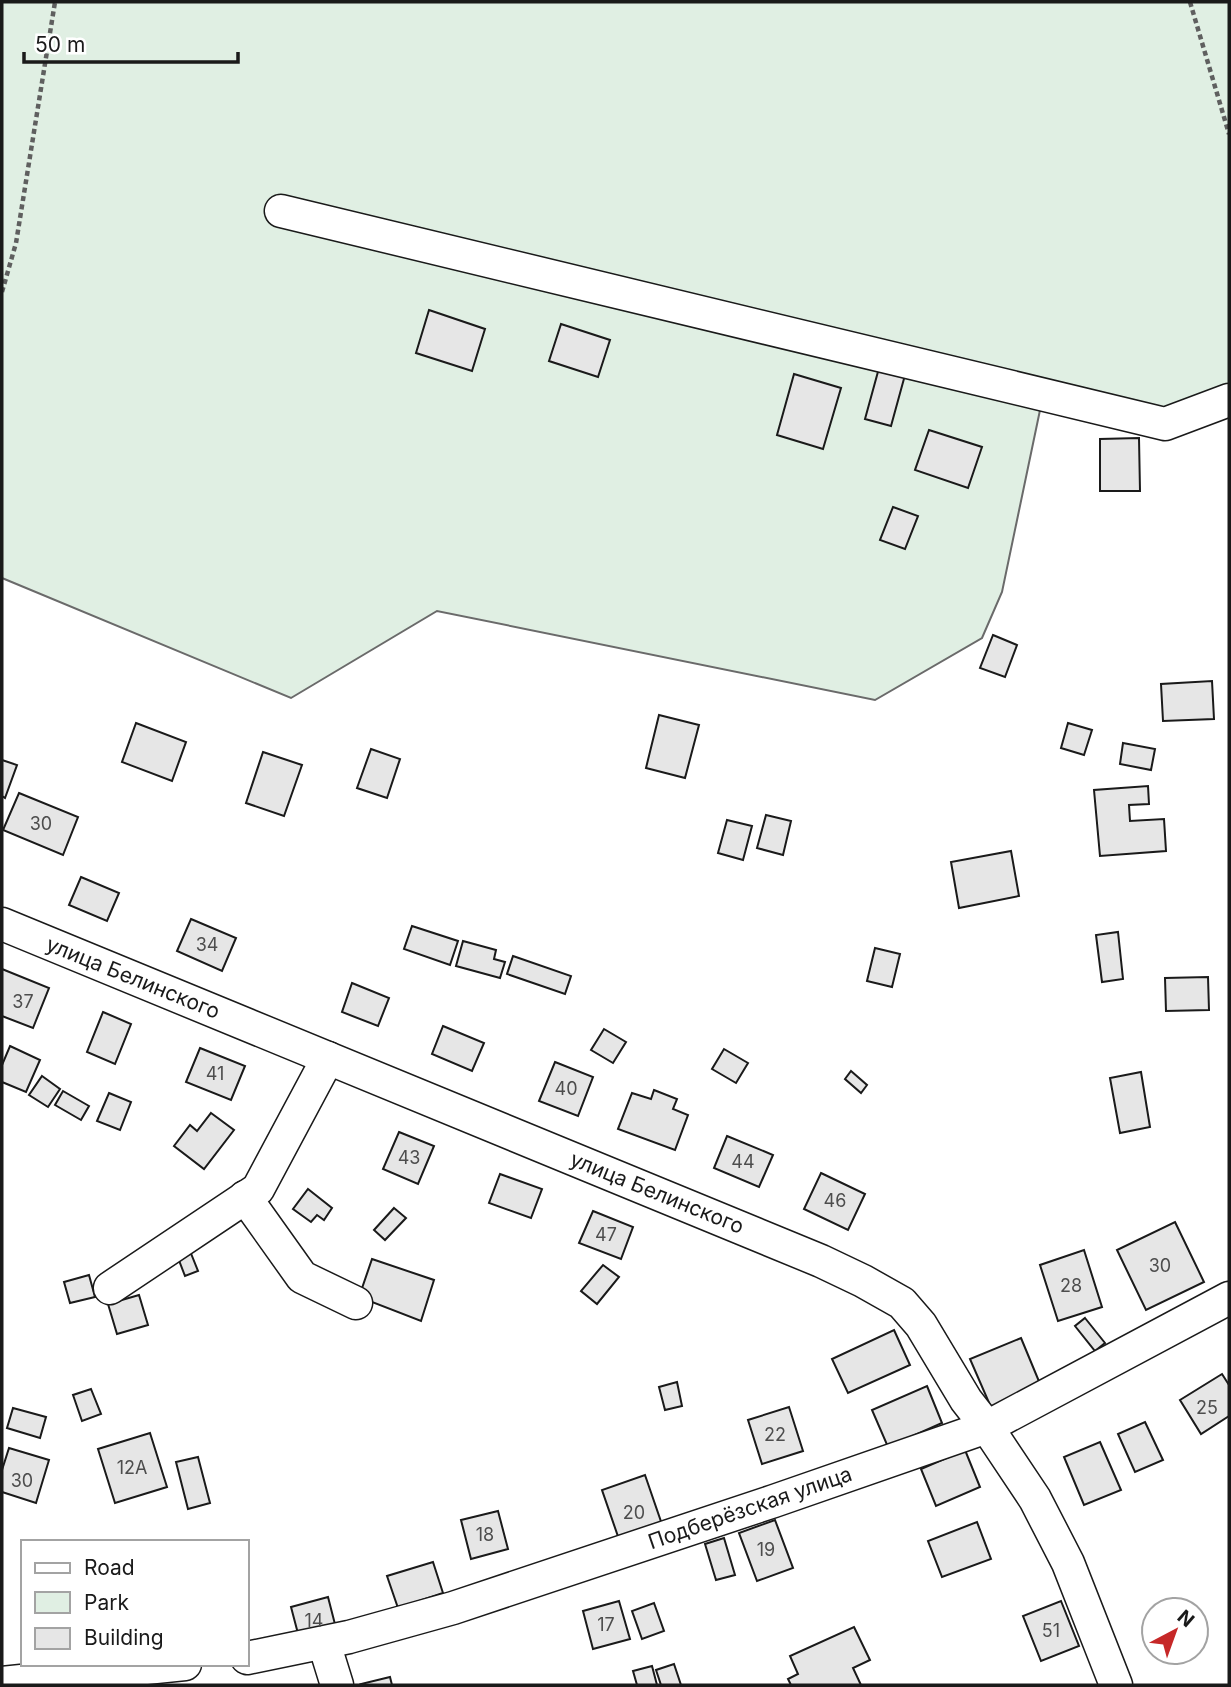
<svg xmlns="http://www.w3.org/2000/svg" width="1231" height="1687" font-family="Inter,sans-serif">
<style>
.green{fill:#e0efe3;stroke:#6a6a6a;stroke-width:2}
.building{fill:#e6e6e6;stroke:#1a1a1a;stroke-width:2}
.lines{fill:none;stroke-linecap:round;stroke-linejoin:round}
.minor-casing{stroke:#1a1a1a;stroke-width:35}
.path{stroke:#5f5f5f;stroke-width:4.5;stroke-dasharray:5 3.5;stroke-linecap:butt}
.minor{stroke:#fff;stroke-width:32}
.labels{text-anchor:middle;stroke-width:5;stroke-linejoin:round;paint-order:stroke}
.number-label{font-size:18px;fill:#4d4d4d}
.street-label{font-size:21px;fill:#1a1a1a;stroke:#fff}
</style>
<rect width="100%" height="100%" fill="#fff"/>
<polygon class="green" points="2,2 1229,2 1229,386 1171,411 1044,391 1002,592 982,638 875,700 437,611 291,698 2,578"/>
<g class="building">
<polygon points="429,310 485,329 472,371 416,353"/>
<polygon points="561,324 610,340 598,377 549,361"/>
<polygon points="879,368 905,375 891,426 865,419"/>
<polygon points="794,374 841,388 823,449 777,435"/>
<polygon points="929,430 982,447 968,488 915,470"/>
<polygon points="1139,438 1140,491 1100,491 1100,439"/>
<polygon points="893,507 918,516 905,549 880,540"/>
<polygon points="993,635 1017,645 1005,677 980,668"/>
<polygon points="1212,681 1214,719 1163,721 1161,684"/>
<polygon points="659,715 699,725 685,778 646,768"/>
<polygon points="136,723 186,742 172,781 122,762"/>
<polygon points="1068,723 1092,730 1084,755 1061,748"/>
<polygon points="1123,743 1155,749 1151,770 1120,764"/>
<polygon points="371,749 400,759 387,798 357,788"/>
<polygon points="263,752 302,765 284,816 246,803"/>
<polygon points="2,760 17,765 5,798 2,796"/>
<polygon points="1148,786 1149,804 1129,805 1130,821 1164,819 1166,851 1100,856 1094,790"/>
<polygon points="19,793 78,817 63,855 3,830"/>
<polygon points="766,815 791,821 783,855 757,848"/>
<polygon points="727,820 752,826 743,860 718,853"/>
<polygon points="1011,851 1019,896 959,908 951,862"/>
<polygon points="81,877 119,893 107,921 69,905"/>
<polygon points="191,919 236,938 222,971 177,951"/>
<polygon points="412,926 458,941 450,965 404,949"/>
<polygon points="1118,932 1123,979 1102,982 1096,935"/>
<polygon points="463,941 496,950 494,959 505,962 500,978 456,966"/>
<polygon points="875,948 900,954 892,987 867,981"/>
<polygon points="513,956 571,976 565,994 507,974"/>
<polygon points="2,969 49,988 33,1028 2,1016"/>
<polygon points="1208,977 1209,1010 1166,1011 1165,978"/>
<polygon points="352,983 389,998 378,1026 342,1012"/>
<polygon points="103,1012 131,1024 115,1064 87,1052"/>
<polygon points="443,1026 484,1043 472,1071 432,1054"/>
<polygon points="604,1029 626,1042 613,1063 591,1050"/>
<polygon points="10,1046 40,1060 26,1092 2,1082 2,1065"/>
<polygon points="200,1048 245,1066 231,1100 186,1082"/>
<polygon points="724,1049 748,1063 736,1083 712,1069"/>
<polygon points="555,1062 593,1077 578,1116 539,1101"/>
<polygon points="851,1071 867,1085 861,1093 845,1079"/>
<polygon points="1141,1072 1150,1127 1120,1133 1110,1078"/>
<polygon points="42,1076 60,1089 48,1107 29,1095"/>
<polygon points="654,1090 677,1099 673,1109 688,1115 675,1150 618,1129 632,1093 651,1099"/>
<polygon points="63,1091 89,1106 81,1120 55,1105"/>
<polygon points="109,1093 131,1102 120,1130 97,1121"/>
<polygon points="211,1113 234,1130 204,1169 174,1146 190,1125 197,1131"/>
<polygon points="399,1132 434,1146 418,1184 383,1169"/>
<polygon points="727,1136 773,1155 759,1187 714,1168"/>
<polygon points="821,1173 865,1194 848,1230 804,1209"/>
<polygon points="500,1174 542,1189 531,1218 489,1203"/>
<polygon points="308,1189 332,1208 324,1220 317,1215 311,1222 293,1209"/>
<polygon points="394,1208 406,1218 385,1240 374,1230"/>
<polygon points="593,1211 633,1227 621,1259 579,1243"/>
<polygon points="1175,1222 1204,1282 1146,1310 1117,1250"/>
<polygon points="188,1246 198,1271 185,1276 175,1250"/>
<polygon points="1084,1250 1102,1307 1058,1321 1040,1265"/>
<polygon points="372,1259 434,1280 421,1321 359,1297"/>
<polygon points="603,1265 619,1277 597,1304 581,1291"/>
<polygon points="89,1275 95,1297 70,1303 64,1282"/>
<polygon points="139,1295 148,1325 117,1334 108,1304"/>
<polygon points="1085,1318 1105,1343 1095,1351 1075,1326"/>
<polygon points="894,1330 910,1365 848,1393 832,1359"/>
<polygon points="1021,1338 1043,1391 993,1412 970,1359"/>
<polygon points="1222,1374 1229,1385 1229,1416 1201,1434 1180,1400"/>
<polygon points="677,1382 682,1406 665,1410 659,1387"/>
<polygon points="927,1386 942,1423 888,1447 872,1410"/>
<polygon points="91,1389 101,1414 82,1421 73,1395"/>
<polygon points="789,1407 803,1451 762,1464 748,1420"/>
<polygon points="13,1408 46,1417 40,1438 7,1428"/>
<polygon points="1145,1422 1163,1460 1135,1472 1118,1434"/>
<polygon points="150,1433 167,1487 115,1503 98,1449"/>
<polygon points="1100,1442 1121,1490 1084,1505 1064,1457"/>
<polygon points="9,1448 49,1460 36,1503 2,1492 2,1470"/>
<polygon points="965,1450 980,1487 936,1506 921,1469"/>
<polygon points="198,1457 210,1503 188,1509 176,1462"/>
<polygon points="645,1475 666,1536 623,1551 602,1490"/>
<polygon points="498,1511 508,1549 471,1559 461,1520"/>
<polygon points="775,1520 793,1568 757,1581 739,1533"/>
<polygon points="977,1522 991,1559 942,1577 928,1541"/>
<polygon points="724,1538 735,1575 716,1580 705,1544"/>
<polygon points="433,1562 443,1593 398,1608 387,1576"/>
<polygon points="328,1597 338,1636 301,1645 291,1607"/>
<polygon points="619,1601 630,1639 593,1649 583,1611"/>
<polygon points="1061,1601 1079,1646 1041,1661 1023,1616"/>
<polygon points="654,1603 664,1631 642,1639 632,1611"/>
<polygon points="854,1627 870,1660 853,1668 861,1685 791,1685 788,1679 798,1674 790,1656"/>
<polygon points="674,1664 681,1685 661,1685 656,1670"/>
<polygon points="652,1666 657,1685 637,1685 633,1671"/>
<polygon points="390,1677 392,1685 362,1685 361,1684"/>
</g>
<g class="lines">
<g class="minor-casing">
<g id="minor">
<polyline points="281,211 1165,424 1229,400"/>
<polyline points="2,924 821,1261 863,1281 902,1303 921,1325 966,1400 987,1427 1035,1499 1068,1563 1116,1685"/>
<polyline points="245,1197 302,1277 356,1303"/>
<polyline points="110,1288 258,1189 328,1058"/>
<polyline points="324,1643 337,1685"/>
<polyline points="247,1658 349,1637 453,1608 774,1501 987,1427 1229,1298"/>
<polyline points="2,1683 185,1664"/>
</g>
</g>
<g class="path">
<polyline points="1190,2 1229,134"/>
<polyline points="2,292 16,243 55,2"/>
</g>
<use href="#minor" class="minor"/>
</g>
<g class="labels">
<g class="number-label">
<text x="41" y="830">30</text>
<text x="207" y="951">34</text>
<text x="23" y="1008">37</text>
<text x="215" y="1080">41</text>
<text x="566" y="1095">40</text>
<text x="409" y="1164">43</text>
<text x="743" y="1168">44</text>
<text x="835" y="1207">46</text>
<text x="606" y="1241">47</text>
<text x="1160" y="1272">30</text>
<text x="1071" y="1292">28</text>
<text x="1207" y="1414">25</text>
<text x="775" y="1441">22</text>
<text x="132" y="1474">12А</text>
<text x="22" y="1487">30</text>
<text x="634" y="1519">20</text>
<text x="485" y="1541">18</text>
<text x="766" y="1556">19</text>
<text x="314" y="1627">14</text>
<text x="606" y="1631">17</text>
<text x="1051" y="1637">51</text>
</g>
<g class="street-label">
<text transform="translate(133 978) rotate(22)" y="7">улица Белинского</text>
<text transform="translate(657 1193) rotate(22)" y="7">улица Белинского</text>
<text transform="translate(750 1508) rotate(-19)" y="7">Подберёзская улица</text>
</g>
</g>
<rect width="1231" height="1687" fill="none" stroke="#1a1a1a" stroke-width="7"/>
<rect x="21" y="1540" width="228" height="126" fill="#ffffff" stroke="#a3a3a3" stroke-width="2"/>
<rect x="35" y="1563" width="35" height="10" fill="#ffffff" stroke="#a3a3a3" stroke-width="2"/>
<text x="84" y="1575" font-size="21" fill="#1a1a1a">Road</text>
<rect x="35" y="1592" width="35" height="21" fill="#e0efe3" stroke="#a3a3a3" stroke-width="2"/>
<text x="84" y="1610" font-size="21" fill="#1a1a1a">Park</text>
<rect x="35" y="1628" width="35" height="21" fill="#e6e6e6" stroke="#a3a3a3" stroke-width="2"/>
<text x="84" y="1645" font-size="21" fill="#1a1a1a">Building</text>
<g transform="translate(1175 1631) rotate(41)"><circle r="33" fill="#ffffff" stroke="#a3a3a3" stroke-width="2"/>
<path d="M0-5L12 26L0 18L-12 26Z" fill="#c62828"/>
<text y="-10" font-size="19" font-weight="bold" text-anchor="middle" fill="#1a1a1a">N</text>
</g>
<path d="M24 52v10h214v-10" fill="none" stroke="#1a1a1a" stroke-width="3.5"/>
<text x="35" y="52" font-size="21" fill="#1a1a1a" stroke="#ffffff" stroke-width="5" paint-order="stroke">50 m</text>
</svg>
